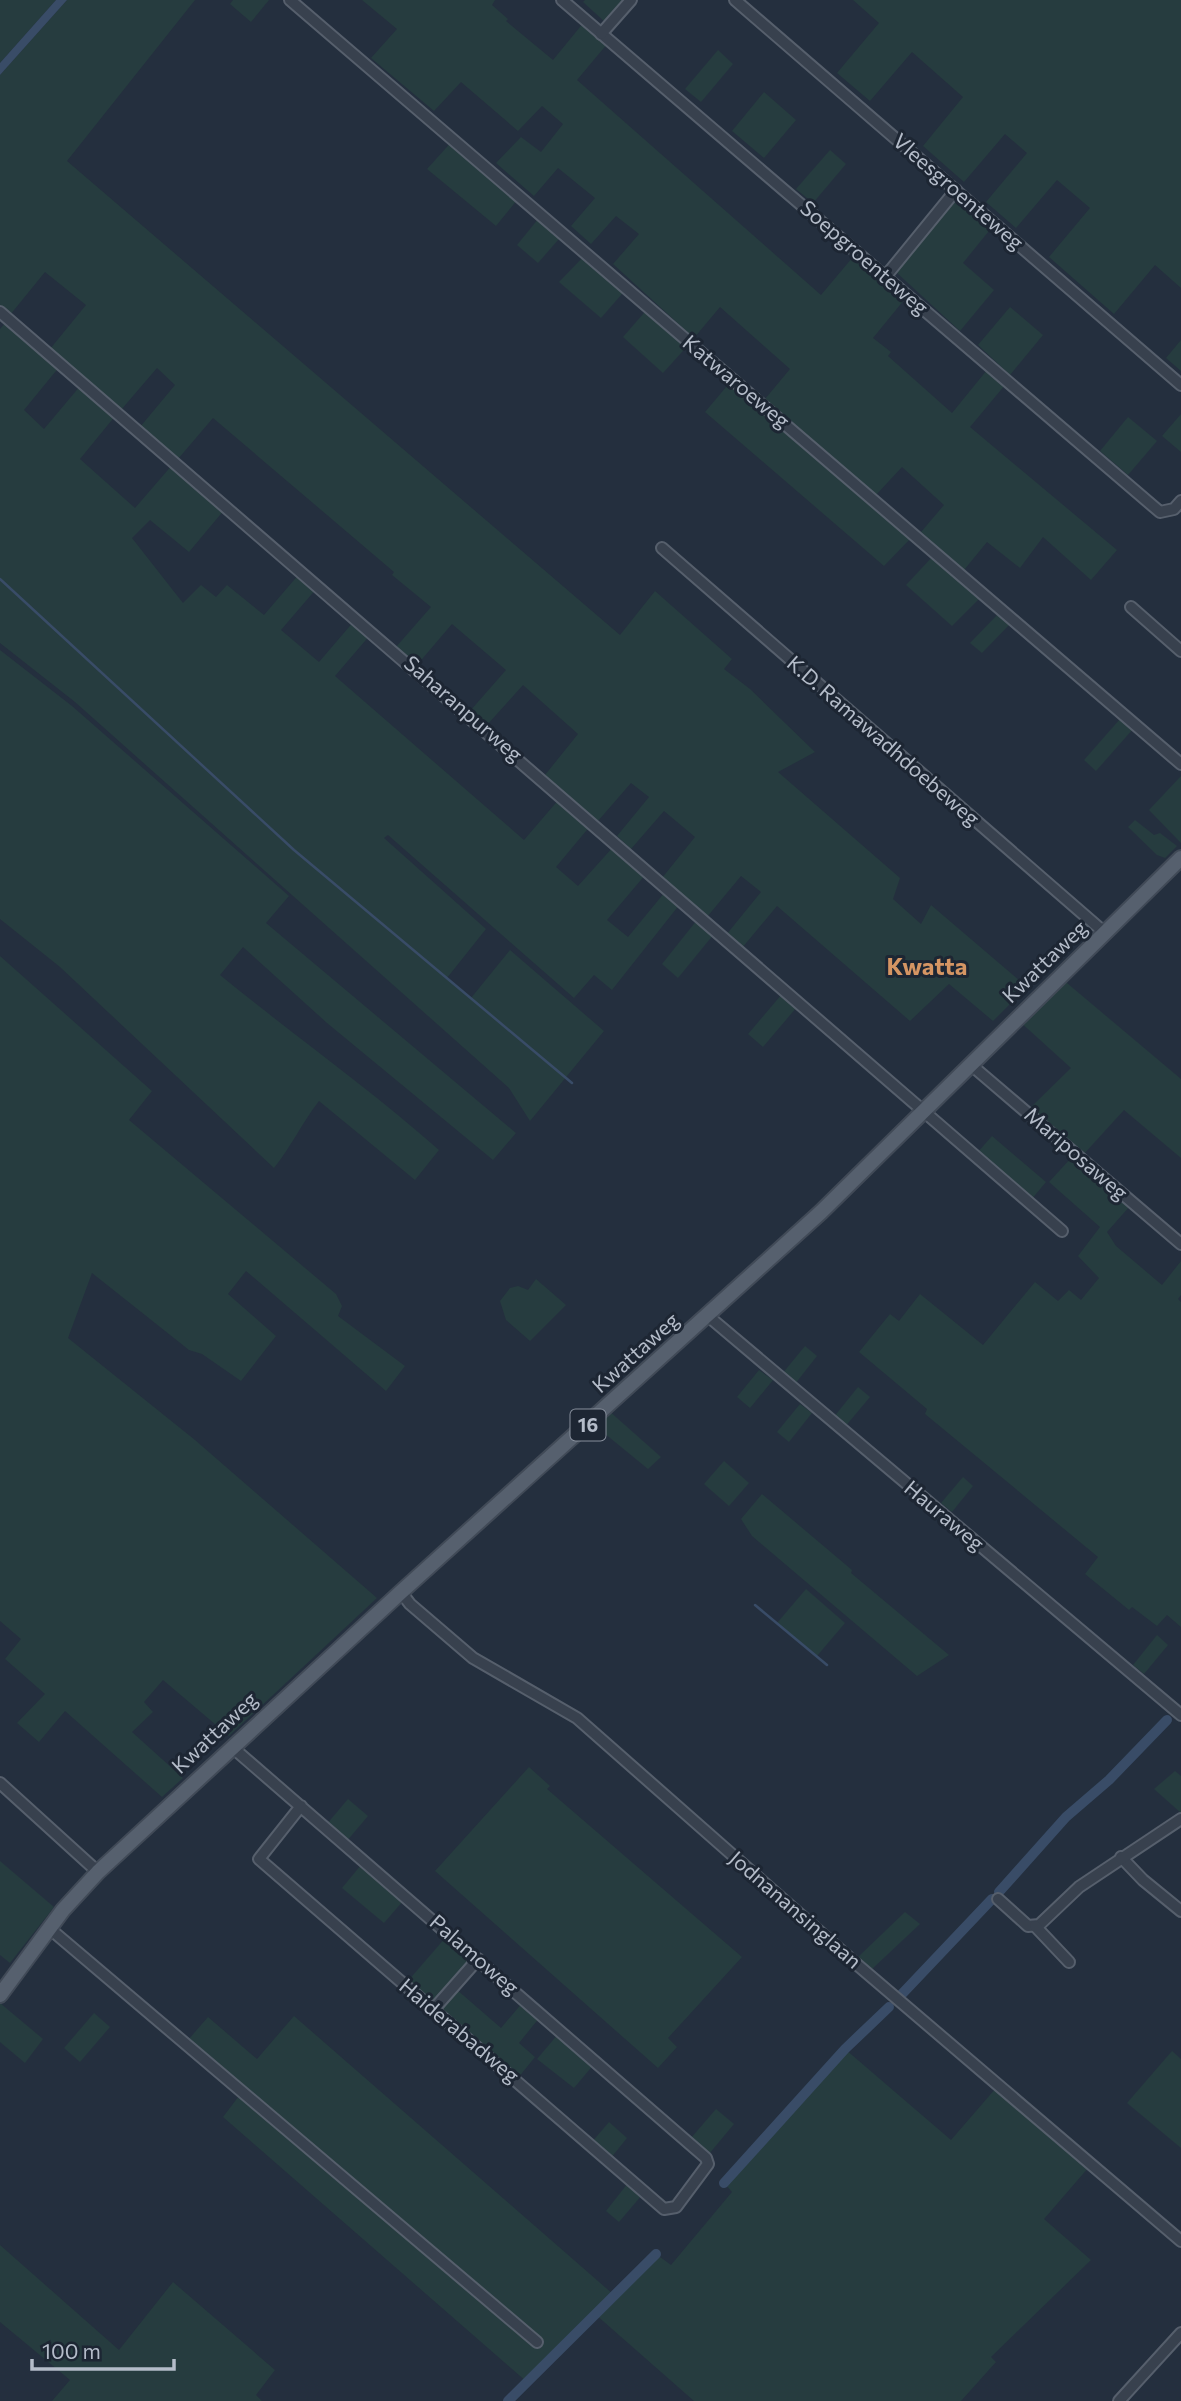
<svg xmlns="http://www.w3.org/2000/svg" width="1181" height="2401" font-family="Commissioner,sans-serif">
<style>
.green{fill:#263c3f}
.water{fill:#394c67}
.lines{fill:none;stroke-linecap:round;stroke-linejoin:round}
.stream{stroke:#394c67;stroke-width:2.5}
.canal{stroke:#394c67;stroke-width:10}
.minor-casing{stroke:#565f6c;stroke-width:14}
.major-casing{stroke:#414a57;stroke-width:18}
.minor{stroke:#38414e;stroke-width:10}
.major{stroke:#56606e;stroke-width:14}
.labels{text-anchor:middle;stroke-width:6;stroke-linejoin:round;paint-order:stroke}
.shield{fill:#1d2633;stroke:#878f9c;stroke-width:2}
.shield-label{font-size:19px;font-weight:bold;fill:#b4bcc9}
.street-label{font-size:21px;fill:#b4bcc9;stroke:#1d2633}
.quarter-label{font-size:24px;font-weight:bold;fill:#d59563;stroke:#1d2633}
</style>
<rect width="100%" height="100%" fill="#242f3e"/>
<g class="green">
<polygon points="0,0 56,0 0,63"/>
<polygon points="67,0 195,0 67,161 620,635 655,591 732,659 724,669 750,689 815,752 778,772 900,878 893,899 921,924 931,905 1027,987 993,1021 949,984 910,1021 777,906 742,948 726,935 761,892 741,876 707,917 662,878 695,837 664,811 631,849 617,836 649,797 631,783 598,821 545,775 578,734 523,685 487,725 470,711 506,670 452,624 417,665 396,647 431,607 392,575 394,572 213,418 178,459 140,427 175,385 157,368 121,410 50,349 86,305 45,272 10,315 0,307 0,75"/>
<polygon points="233,0 269,0 251,22 230,4"/>
<polygon points="362,0 495,0 492,5 508,19 506,21 553,60 589,16 613,37 577,80 821,295 858,251 909,294 873,338 891,352 888,356 952,413 987,370 1005,385 970,427 1117,550 1091,580 1043,537 1020,568 987,542 964,570 921,532 944,505 902,467 876,495 765,399 790,369 720,307 694,338 613,264 639,234 616,216 591,244 571,226 595,198 558,168 534,196 496,163 521,137 541,152 563,124 542,106 518,131 461,82 434,111 371,58 397,29"/>
<polygon points="585,0 633,0 605,22 583,2"/>
<polygon points="853,0 1181,0 1181,288 1155,265 1114,314 1049,257 1090,208 1057,180 1016,228 986,202 1027,153 1005,134 964,182 923,146 963,97 912,52 870,101 837,73 879,23"/>
<polygon points="718,50 733,64 701,102 685,89"/>
<polygon points="764,92 796,120 764,158 732,131"/>
<polygon points="455,138 522,194 496,226 427,169"/>
<polygon points="830,150 846,164 813,203 796,189"/>
<polygon points="957,198 997,221 963,263 994,290 960,331 896,272"/>
<polygon points="543,213 565,232 538,263 517,245"/>
<polygon points="588,252 628,287 601,318 559,282"/>
<polygon points="650,306 691,342 663,373 623,337"/>
<polygon points="1010,307 1043,335 1010,375 978,345"/>
<polygon points="7,321 60,366 24,410 44,429 81,385 116,415 80,459 135,508 173,464 225,509 189,552 150,520 132,538 183,603 201,585 216,597 227,585 264,615 300,573 317,588 281,630 319,662 355,620 371,634 335,676 524,840 560,798 591,825 556,867 578,886 614,846 646,874 607,920 628,937 665,892 680,904 612,990 594,975 574,998 388,835 384,838 486,929 447,978 471,998 510,950 604,1031 530,1121 509,1088 75,702 0,643 0,329"/>
<polygon points="1181,340 1181,371 1166,358"/>
<polygon points="732,380 913,536 884,566 705,412"/>
<polygon points="1181,414 1181,452 1162,436"/>
<polygon points="1128,417 1157,441 1128,475 1100,451"/>
<polygon points="934,555 981,597 952,626 906,585"/>
<polygon points="1000,612 1011,623 982,653 970,643"/>
<path d="M0,650l72,56 217,190 -23,27 250,210 -23,27 -166,-137 -84,-76 -23,28c72,59 149,113 219,175l-24,30 -96,-79c-17,22 -28,46 -45,67l-214,-201 -60,-48z"/>
<polygon points="1120,719 1133,729 1096,771 1084,760"/>
<polygon points="1181,776 1181,843 1149,810"/>
<polygon points="1135,820 1154,835 1160,833 1177,846 1165,858 1157,855 1128,827"/>
<polygon points="697,920 714,934 678,978 662,964"/>
<polygon points="0,956 152,1091 129,1120 336,1294 342,1306 338,1316 405,1366 386,1391 246,1271 228,1294 276,1336 241,1381 202,1354 189,1350 92,1273 68,1338 195,1440 377,1598 229,1736 163,1680 144,1702 153,1712 132,1732 183,1778 162,1797 65,1711 39,1742 17,1723 45,1694 5,1659 21,1639 0,1621"/>
<polygon points="1061,978 1181,1079 1181,1158 1124,1110 1083,1155 1029,1109 1071,1068 1018,1020"/>
<polygon points="782,994 797,1007 763,1047 748,1034"/>
<polygon points="992,1136 1046,1182 1031,1200 977,1153"/>
<polygon points="1072,1157 1130,1206 1107,1232 1116,1246 1162,1285 1181,1261 1181,1295 1178,1299 1181,1302 1181,1627 1167,1615 1157,1626 1132,1607 1129,1610 1085,1574 1098,1557 925,1414 927,1409 859,1352 890,1314 899,1321 920,1294 983,1345 1035,1282 1058,1301 1069,1290 1081,1300 1099,1278 1078,1256 1100,1227 1049,1182"/>
<polygon points="536,1279 566,1305 530,1341 506,1320 500,1301 510,1288 518,1286 528,1290"/>
<polygon points="805,1346 817,1356 795,1384 782,1374"/>
<polygon points="759,1370 773,1380 750,1408 737,1397"/>
<polygon points="858,1387 870,1397 844,1428 833,1418"/>
<polygon points="800,1404 812,1413 789,1442 777,1432"/>
<polygon points="608,1410 661,1457 648,1469 593,1424"/>
<polygon points="724,1461 749,1483 729,1506 704,1484"/>
<polygon points="963,1477 973,1486 952,1512 941,1503"/>
<polygon points="762,1494 852,1570 851,1573 949,1655 917,1676 752,1536 741,1519"/>
<polygon points="806,1589 845,1623 817,1656 777,1623"/>
<polygon points="1157,1635 1168,1645 1144,1674 1133,1665"/>
<polygon points="529,1767 550,1786 547,1789 742,1957 668,2038 677,2047 658,2068 435,1871"/>
<polygon points="1175,1771 1181,1776 1181,1813 1154,1789"/>
<polygon points="348,1799 368,1816 346,1842 326,1825"/>
<polygon points="0,1861 54,1907 10,1963 0,1955"/>
<polygon points="361,1865 403,1901 384,1923 342,1888"/>
<polygon points="905,1912 920,1924 871,1970 857,1958"/>
<polygon points="446,1937 471,1961 435,2002 430,2002 407,1982"/>
<polygon points="456,1989 501,2028 523,2002 540,2017 519,2043 535,2057 518,2078 441,2013 441,2007"/>
<polygon points="0,2003 43,2039 25,2063 0,2042"/>
<polygon points="94,2013 110,2027 80,2062 64,2048"/>
<polygon points="294,2016 614,2295 656,2254 671,2265 732,2192 724,2183 845,2049 951,2140 996,2088 1089,2167 1044,2219 1091,2260 991,2357 996,2362 961,2401 694,2401 595,2314 527,2382 223,2117 245,2088 188,2040 208,2017 257,2059"/>
<polygon points="559,2033 595,2063 574,2088 537,2059"/>
<polygon points="1172,2051 1181,2059 1181,2148 1127,2103"/>
<polygon points="716,2109 734,2124 709,2154 691,2138"/>
<polygon points="609,2122 627,2138 610,2159 591,2143"/>
<polygon points="628,2183 642,2195 619,2222 606,2211"/>
<polygon points="0,2245 119,2350 173,2282 275,2370 256,2395 262,2401 52,2401 70,2380 0,2322"/>
</g>
<polygon class="water" points="56,0 67,0 0,75 0,63"/>
<g class="lines">
<g class="stream">
<polyline points="0,579 294,850 572,1083"/>
<polyline points="755,1605 827,1665"/>
</g>
<g class="canal">
<polyline points="999,1892 1066,1817 1109,1780 1167,1720"/>
<polyline points="901,1995 992,1899"/>
<polyline points="724,2183 845,2049 889,2007"/>
<polyline points="508,2401 656,2254"/>
</g>
<g class="minor-casing">
<g id="minor">
<polyline points="290,0 1181,764"/>
<polyline points="562,0 1160,512 1174,509 1181,501"/>
<polyline points="735,0 1181,385"/>
<polyline points="601,34 631,0"/>
<polyline points="885,277 956,190"/>
<polyline points="0,312 1062,1231"/>
<polyline points="662,548 1105,933"/>
<polyline points="1131,607 1181,651"/>
<polyline points="970,1064 1181,1244"/>
<polyline points="708,1316 1181,1715"/>
<polyline points="401,1592 410,1604 473,1658 577,1718 854,1962 1181,2241"/>
<polyline points="232,1747 706,2158 708,2164 676,2207 664,2209 259,1859 301,1806"/>
<polyline points="0,1783 98,1872"/>
<polyline points="1121,1857 1143,1880 1181,1911"/>
<polyline points="998,1899 1028,1926 1039,1925 1079,1887 1181,1819"/>
<polyline points="1035,1926 1069,1962"/>
<polyline points="49,1928 537,2342"/>
<polyline points="433,2010 478,1959"/>
<polyline points="1119,2401 1181,2333"/>
</g>
</g>
<g class="major-casing">
<polyline id="major" points="0,1995 63,1910 98,1872 401,1592 821,1212 1181,858"/>
</g>
<use href="#minor" class="minor"/>
<use href="#major" class="major"/>
</g>
<g class="labels">
<rect class="shield" x="570.5" y="1409.5" width="35" height="31" rx="5"/>
<g class="shield-label">
<text x="588" y="1432">16</text>
</g>
<g class="street-label">
<text transform="translate(958 192) rotate(41)" y="7">Vleesgroenteweg</text>
<text transform="translate(864 258) rotate(41)" y="7">Soepgroenteweg</text>
<text transform="translate(736 382) rotate(40)" y="7">Katwaroeweg</text>
<text transform="translate(463 709) rotate(41)" y="7">Saharanpurweg</text>
<text transform="translate(883 741) rotate(41)" y="7">K.D. Ramawadhdoebeweg</text>
<text transform="translate(1045 962) rotate(-44)" y="7">Kwattaweg</text>
<text transform="translate(1076 1154) rotate(41)" y="7">Mariposaweg</text>
<text transform="translate(636 1353) rotate(-42)" y="7">Kwattaweg</text>
<text transform="translate(944 1516) rotate(40)" y="7">Hauraweg</text>
<text transform="translate(215 1733) rotate(-43)" y="7">Kwattaweg</text>
<text transform="translate(795 1910) rotate(41)" y="7">Jodnanansinglaan</text>
<text transform="translate(474 1955) rotate(41)" y="7">Palamoweg</text>
<text transform="translate(459 2031) rotate(40)" y="7">Haiderabadweg</text>
</g>
<g class="quarter-label">
<text x="927" y="975">Kwatta</text>
</g>
</g>
<path d="M32 2359v10h142v-10" fill="none" stroke="#b4bcc9" stroke-width="3.5"/>
<text x="42" y="2359" font-size="21" fill="#b4bcc9" stroke="#1d2633" stroke-width="5" paint-order="stroke">100 m</text>
</svg>
